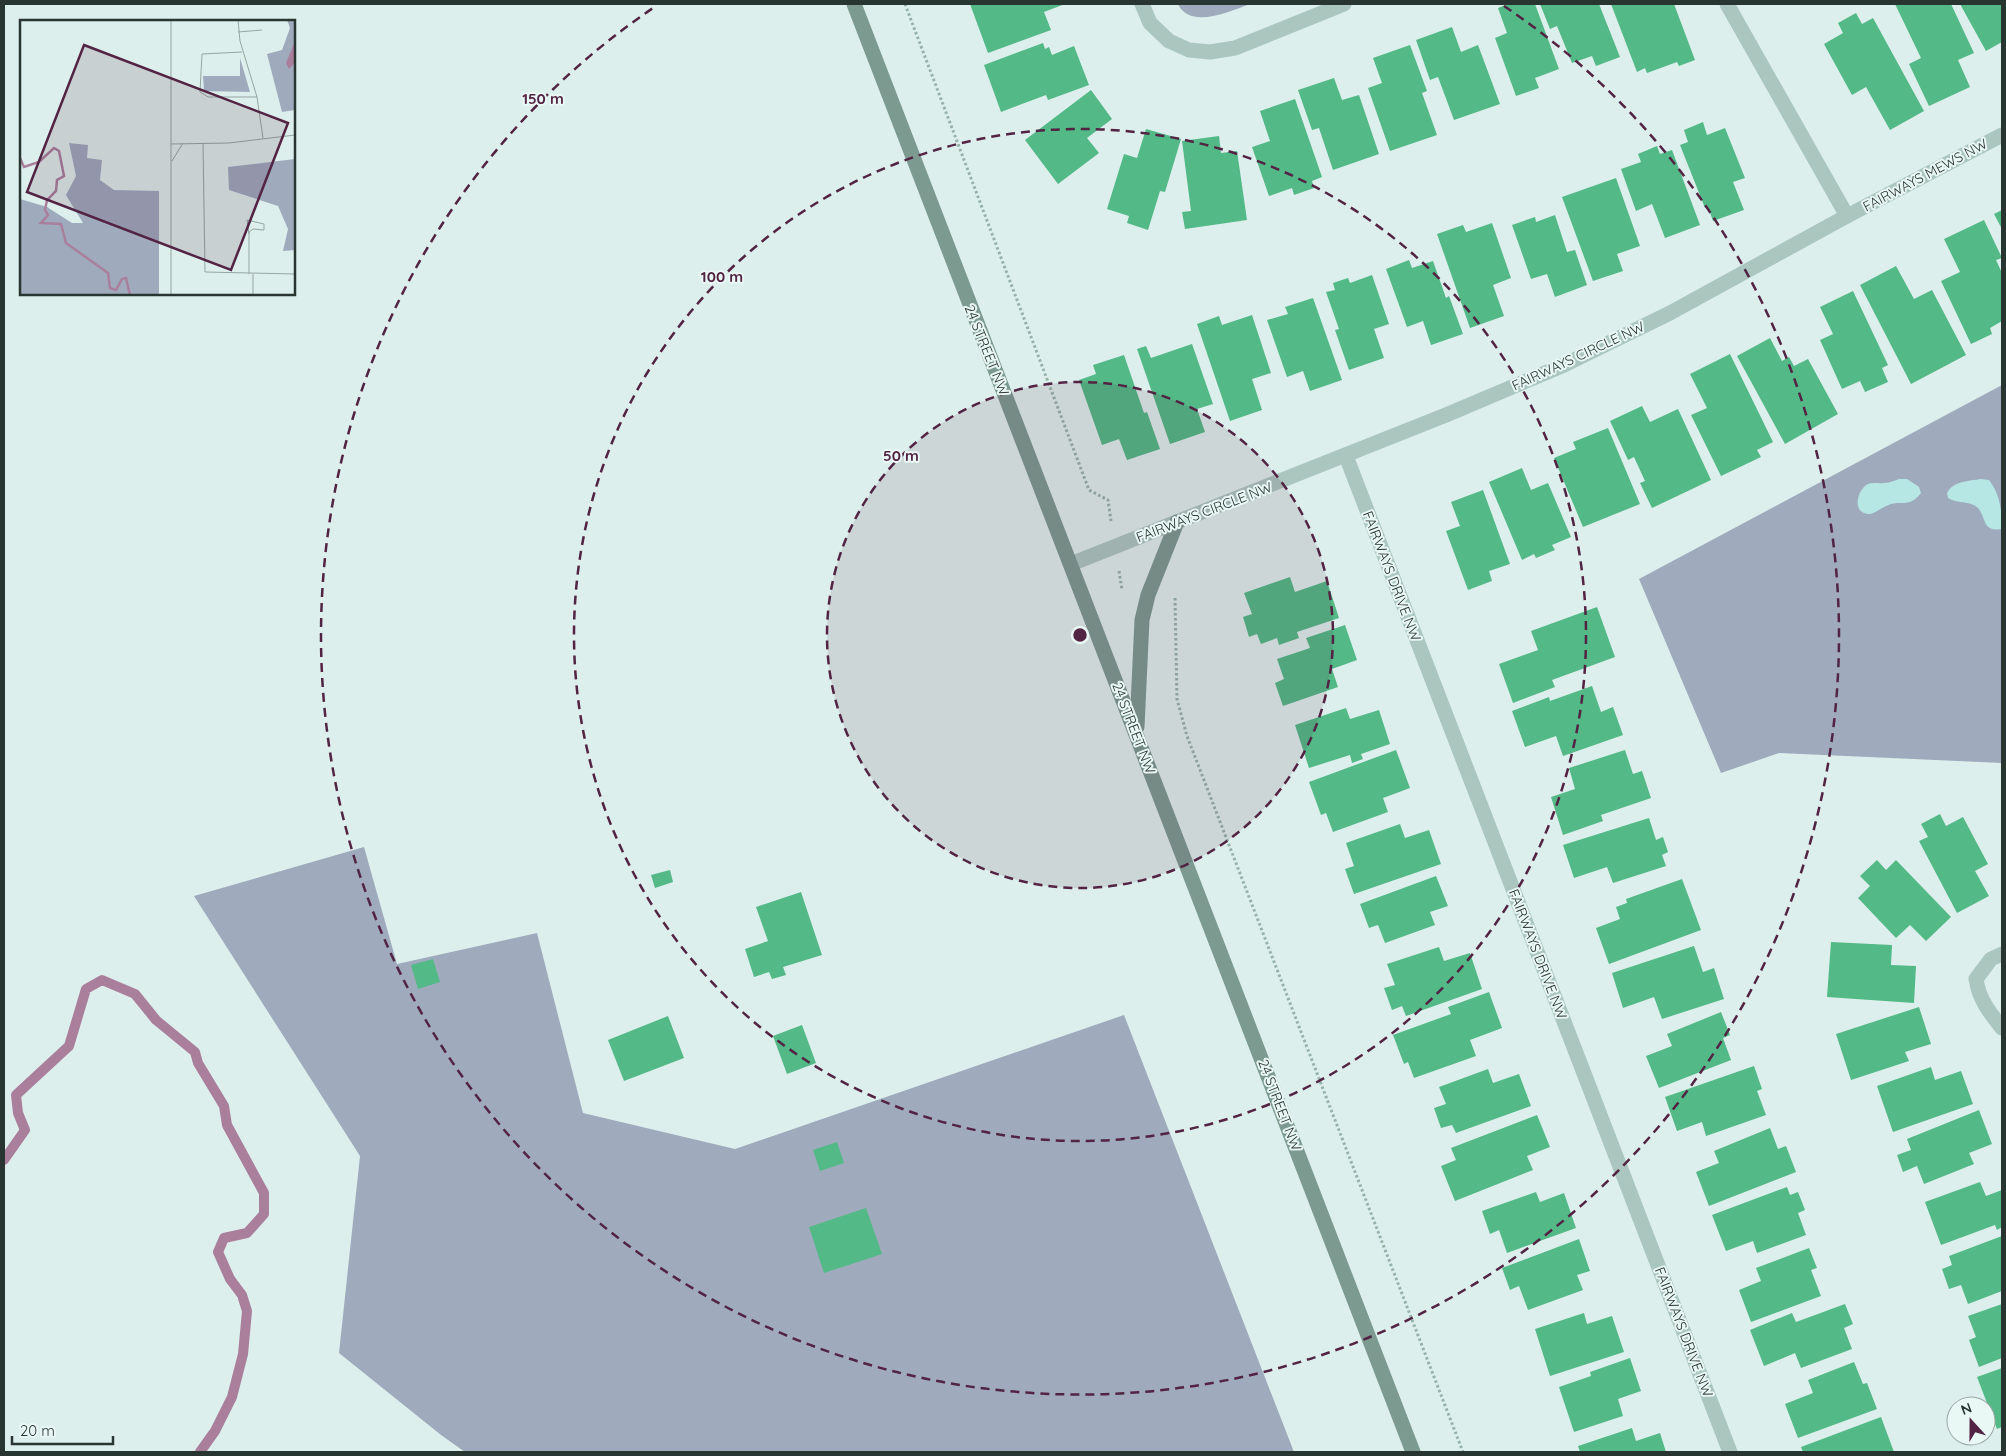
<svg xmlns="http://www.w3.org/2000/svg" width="2006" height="1456" font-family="Quicksand,sans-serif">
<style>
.green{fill:#9fabbd}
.sand{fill:#b7e7e4}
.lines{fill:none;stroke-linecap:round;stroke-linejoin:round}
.stream{stroke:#a97f9c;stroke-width:10}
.building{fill:#52b987}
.path{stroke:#95b2a9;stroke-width:3;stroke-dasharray:2.5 2.5;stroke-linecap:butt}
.street{stroke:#aac6bf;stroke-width:15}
.secondary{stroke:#7c9a8f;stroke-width:15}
.ring{fill:none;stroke:#522342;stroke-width:2.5;stroke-dasharray:9 6}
.labels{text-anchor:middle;stroke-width:4;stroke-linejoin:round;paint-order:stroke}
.street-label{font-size:14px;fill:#293530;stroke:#e9f7f5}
.inset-river{fill:none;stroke:#a97f9c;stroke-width:2.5}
.inset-road{fill:none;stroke:#95a5a1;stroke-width:1}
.view{fill:#522342;fill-opacity:0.15;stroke:#522342;stroke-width:2.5}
.inset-edge{fill:none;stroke:#293530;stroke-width:2.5}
.centre{fill:#522342;stroke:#e9f7f5;stroke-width:2.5}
.ring-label{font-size:15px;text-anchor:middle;font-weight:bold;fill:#522342;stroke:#e9f7f5;stroke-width:4;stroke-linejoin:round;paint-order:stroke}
</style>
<rect width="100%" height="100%" fill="#ddefec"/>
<g class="green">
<path d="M1178,4h72c-19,7 -60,26 -72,0z"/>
<polygon points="2002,385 2002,763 1779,753 1721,773 1639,579"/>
<polygon points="364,847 397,964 537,933 583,1113 735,1149 1124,1015 1294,1452 465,1452 441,1435 339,1353 360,1156 194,896"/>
</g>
<g class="sand">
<path d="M1899,479h8l12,8 2,6c-12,16 -21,6 -35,13 -7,3 -14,11 -22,7 -12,-5 -5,-25 4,-29 5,-2 10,0 16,-1 5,0 10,-2 15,-4z"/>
<path d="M1981,479l8,1c11,14 13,31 13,49 -20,3 -15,-10 -24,-21 -8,-8 -21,-4 -30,-10l-1,-5c6,-12 22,-12 34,-14z"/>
</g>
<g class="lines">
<polyline class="stream" points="4,1160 25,1130 18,1113 16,1095 69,1046 86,989 102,980 135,994 156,1020 195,1052 198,1063 224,1106 227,1125 264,1193 264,1214 247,1233 224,1238 218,1252 230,1279 242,1295 247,1311 243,1354 232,1397 215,1431 200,1452"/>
</g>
<g class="building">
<polygon points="970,4 1065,4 1044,12 1051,30 988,53"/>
<polygon points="1508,4 1535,4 1559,69 1535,78 1539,88 1516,96 1495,38 1507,33 1498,8"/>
<polygon points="1540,4 1599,4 1620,57 1596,66 1592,56 1572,63 1557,26 1550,29"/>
<polygon points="1611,4 1674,4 1695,60 1679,66 1677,62 1647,73 1645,68 1637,72"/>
<polygon points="1895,4 1951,4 1974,53 1958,60 1970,87 1929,106 1909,64 1921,58"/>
<polygon points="1960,4 2002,4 2002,42 1986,51"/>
<polygon points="1856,13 1862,24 1873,18 1924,111 1890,130 1866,87 1852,95 1824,44 1843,33 1838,23"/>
<polygon points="1452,27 1461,52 1478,45 1500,104 1454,120 1438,77 1430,80 1416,40"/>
<polygon points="1043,43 1045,49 1049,47 1052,55 1074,46 1089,85 1048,100 1046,95 1001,112 984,65"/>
<polygon points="1410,45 1427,91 1422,93 1437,135 1390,151 1368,88 1382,83 1373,58"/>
<polygon points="1334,78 1342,100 1359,95 1379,154 1333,170 1319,128 1312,130 1298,90"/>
<polygon points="1091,90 1112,119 1087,138 1099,153 1058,184 1025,140"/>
<polygon points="1295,99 1322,177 1312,181 1314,188 1294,195 1292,188 1269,196 1252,147 1270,141 1260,111"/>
<polygon points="1703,122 1707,135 1725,128 1745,178 1733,182 1744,210 1713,221 1708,207 1705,208 1680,145 1688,142 1684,130"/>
<polygon points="1146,129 1181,139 1165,192 1160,191 1148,230 1127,223 1129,216 1107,209 1124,154 1137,158"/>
<polygon points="1219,136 1221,153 1237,151 1247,220 1185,229 1182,212 1191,211 1182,141"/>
<polygon points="1657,146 1660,154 1672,150 1700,225 1665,238 1652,204 1636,211 1621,169 1641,162 1638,154"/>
<polygon points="1616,178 1640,246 1617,254 1623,271 1593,281 1562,197"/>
<polygon points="2002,210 2002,229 1994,214"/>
<polygon points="1555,215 1567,252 1575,250 1587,285 1555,297 1547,274 1531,279 1512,225 1535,217 1536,222"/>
<polygon points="1984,220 2002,258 1996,260 2002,273 2002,321 1990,328 1992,334 1971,344 1941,281 1960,272 1944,239"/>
<polygon points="1492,223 1511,278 1493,285 1504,316 1470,328 1437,234 1463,225 1466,232"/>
<polygon points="1409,260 1412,268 1433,261 1446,298 1449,296 1463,334 1431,345 1423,321 1407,327 1386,269"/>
<polygon points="1896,266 1914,299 1932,290 1966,355 1911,384 1860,285"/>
<polygon points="1372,275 1389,324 1374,329 1384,358 1349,370 1335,330 1339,329 1326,292 1335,290 1333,283 1348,278 1350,283"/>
<polygon points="1853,291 1888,365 1882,368 1888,382 1865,392 1860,381 1842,389 1820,340 1833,334 1820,307"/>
<polygon points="1313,298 1342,380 1310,391 1303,371 1287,377 1267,320 1288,314 1285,307"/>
<polygon points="1252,315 1271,373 1252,379 1262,410 1230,421 1197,324 1219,316 1222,325"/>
<polygon points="1770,338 1782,361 1789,357 1794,366 1808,359 1838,414 1785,444 1737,356"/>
<polygon points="1192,344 1213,404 1197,409 1205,432 1170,444 1137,349 1146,346 1151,358"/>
<polygon points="1730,354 1773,442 1757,450 1761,457 1721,476 1691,415 1707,408 1690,374"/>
<polygon points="1124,355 1144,413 1147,412 1160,449 1127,460 1119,439 1102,445 1079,380 1096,374 1093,365"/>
<polygon points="1642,406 1650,422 1678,409 1711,480 1652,508 1640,483 1645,481 1634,457 1628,460 1610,421"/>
<polygon points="1608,428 1640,504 1583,527 1554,458 1576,449 1573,442"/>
<polygon points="1522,468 1531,490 1548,483 1571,537 1552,545 1555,550 1536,558 1534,554 1522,560 1489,482"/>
<polygon points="1483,490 1510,564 1489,571 1492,581 1468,590 1446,531 1460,526 1451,502"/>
<polygon points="1290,577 1295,592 1327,581 1339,618 1297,632 1299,638 1279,645 1277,638 1261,644 1257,634 1249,637 1243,617 1252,614 1244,593"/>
<polygon points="1597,607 1615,657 1552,680 1555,687 1513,703 1499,664 1538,650 1531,631"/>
<polygon points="1345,625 1357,660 1332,669 1338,687 1283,706 1275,683 1284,679 1277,659 1310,648 1306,638"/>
<polygon points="1592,686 1601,712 1613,707 1623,735 1563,756 1556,736 1525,747 1512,711 1549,697 1550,701"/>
<polygon points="1346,708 1350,719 1379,710 1390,744 1361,754 1363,759 1352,763 1350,755 1309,768 1295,725"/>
<polygon points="1396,750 1410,788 1383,798 1388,812 1333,832 1326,813 1321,815 1309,782"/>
<polygon points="1625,750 1633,774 1642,771 1651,798 1601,815 1603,821 1563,835 1551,797 1575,789 1569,768"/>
<polygon points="1940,814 1946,826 1963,817 1988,864 1975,871 1989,896 1957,913 1919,841 1928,837 1921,824"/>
<polygon points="1649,818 1656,840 1663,837 1668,852 1662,855 1666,866 1613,883 1607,867 1574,878 1563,845"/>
<polygon points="1400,824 1405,838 1429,830 1441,864 1354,894 1345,869 1354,866 1346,843"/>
<polygon points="1877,860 1886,870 1896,860 1951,917 1926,941 1910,925 1896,938 1858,898 1870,886 1860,876"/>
<polygon points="670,870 673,882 655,888 651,875"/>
<polygon points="1436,876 1448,906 1430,912 1435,925 1385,943 1378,925 1369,928 1360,904"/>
<polygon points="1682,879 1701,930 1609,964 1596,928 1620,919 1616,907 1627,903 1626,899"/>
<polygon points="801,892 822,955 783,967 786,975 772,979 769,972 754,977 745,949 768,941 756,907"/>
<polygon points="1831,942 1892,945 1891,965 1916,966 1914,1003 1827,997"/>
<polygon points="1694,946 1703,972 1714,968 1724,999 1662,1019 1654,997 1623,1008 1612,973"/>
<polygon points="1439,947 1444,961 1470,953 1482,989 1406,1016 1402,1006 1392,1010 1384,988 1395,985 1387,964"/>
<polygon points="433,959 440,982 418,989 411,965"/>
<polygon points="1489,992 1502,1028 1470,1040 1476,1056 1414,1078 1408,1062 1404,1064 1393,1035 1451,1014 1448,1007"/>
<polygon points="1919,1007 1931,1044 1905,1052 1909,1061 1851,1080 1836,1034"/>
<polygon points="1721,1012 1730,1035 1723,1038 1731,1060 1659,1088 1646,1056 1672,1046 1667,1034"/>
<polygon points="668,1016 684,1058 624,1081 608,1040"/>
<polygon points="802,1025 816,1063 787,1074 773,1036"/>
<polygon points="1754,1066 1762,1089 1757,1091 1766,1115 1706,1136 1702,1122 1677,1131 1665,1097"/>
<polygon points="1931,1067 1935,1080 1961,1071 1973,1104 1893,1132 1877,1086"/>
<polygon points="1488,1069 1493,1083 1519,1074 1531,1106 1456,1133 1452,1125 1441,1128 1434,1108 1446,1104 1439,1087"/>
<polygon points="1979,1110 1992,1144 1969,1153 1974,1164 1924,1184 1917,1166 1903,1172 1897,1155 1911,1150 1907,1139"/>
<polygon points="1537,1115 1550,1147 1527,1156 1533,1170 1455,1201 1441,1166 1456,1160 1451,1148"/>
<polygon points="1770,1128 1778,1149 1786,1146 1796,1172 1709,1206 1696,1172 1719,1163 1714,1151"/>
<polygon points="837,1142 844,1163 820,1171 813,1150"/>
<polygon points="1980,1182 1986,1196 2002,1190 2002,1227 1997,1230 1995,1225 1941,1245 1925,1202"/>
<polygon points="1787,1187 1790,1195 1798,1192 1805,1210 1798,1213 1806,1235 1757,1253 1753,1241 1726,1251 1712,1215"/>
<polygon points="1536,1192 1540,1202 1564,1193 1576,1228 1507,1253 1499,1230 1490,1234 1482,1211"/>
<polygon points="866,1208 882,1254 824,1273 809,1227"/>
<polygon points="2002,1236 2002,1291 1968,1304 1961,1285 1949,1289 1942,1269 1952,1265 1949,1256"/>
<polygon points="1579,1239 1590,1271 1577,1275 1583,1290 1528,1310 1519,1286 1510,1290 1502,1268"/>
<polygon points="1809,1248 1817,1268 1811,1270 1821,1296 1751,1322 1739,1290 1761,1281 1756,1268"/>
<polygon points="1845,1304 1853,1324 1844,1328 1852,1349 1801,1368 1795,1353 1764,1366 1750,1330 1792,1313 1796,1322"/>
<polygon points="2002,1304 2002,1358 1979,1367 1969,1340 1976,1337 1968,1316"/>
<polygon points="1584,1313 1587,1324 1612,1316 1624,1352 1550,1376 1535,1329"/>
<polygon points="1630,1358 1641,1391 1618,1399 1623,1416 1574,1432 1559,1387 1591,1376 1590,1372"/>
<polygon points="1854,1362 1863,1384 1867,1383 1877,1409 1798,1438 1785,1404 1813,1393 1808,1380"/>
<polygon points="2002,1368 2002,1427 1997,1429 1977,1377"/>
<polygon points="1881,1417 1894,1452 1803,1452 1801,1447"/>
<polygon points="1632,1428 1636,1441 1660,1433 1666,1452 1580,1452 1578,1446"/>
</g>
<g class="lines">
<g class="path">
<polyline points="905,4 1089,490 1108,500 1111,521"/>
<polyline points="1119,571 1122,590"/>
<polyline points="1175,598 1177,699 1187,736 1463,1452"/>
</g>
<g class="street">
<polyline points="1142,4 1150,23 1169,41 1189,50 1210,52 1235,48 1344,4"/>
<polyline points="1727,4 1847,216"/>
<polyline points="1346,456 1730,1452"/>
<polyline points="1071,564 1446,415 1564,365 1670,313 1847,216 2002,135"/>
<path d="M2002,954l-11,5 -15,20c3,20 13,33 26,49"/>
</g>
<g class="secondary">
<polyline points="854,4 1413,1452"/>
<polyline points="1137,727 1142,620 1148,595 1177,522"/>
</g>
</g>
<circle cx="1080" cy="635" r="253" fill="#522342" fill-opacity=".12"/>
<g class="ring">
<circle cx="1080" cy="635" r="253"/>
<circle cx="1080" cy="635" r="506"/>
<path d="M1504 6A759 759 0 1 1 656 6"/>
</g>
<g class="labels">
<g class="street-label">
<text transform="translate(1925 175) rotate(-28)" y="5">FAIRWAYS MEWS NW</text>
<text transform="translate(987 350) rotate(68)" y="5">24 STREET NW</text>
<text transform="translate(1578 356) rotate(-25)" y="5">FAIRWAYS CIRCLE NW</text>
<text transform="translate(1204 512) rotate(-21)" y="5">FAIRWAYS CIRCLE NW</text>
<text transform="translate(1392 576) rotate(69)" y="5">FAIRWAYS DRIVE NW</text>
<text transform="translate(1134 728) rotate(69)" y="5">24 STREET NW</text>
<text transform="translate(1538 954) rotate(69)" y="5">FAIRWAYS DRIVE NW</text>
<text transform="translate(1280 1105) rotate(69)" y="5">24 STREET NW</text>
<text transform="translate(1684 1332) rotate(69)" y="5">FAIRWAYS DRIVE NW</text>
</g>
</g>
<g transform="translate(20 20)">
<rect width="275" height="275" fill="#ddefec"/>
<path d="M267,0h8v90l-13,2 -15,-58 15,-4 8,-22zM220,38l10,34 -46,-1 -1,-15h37zM49,123l19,2 -1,13 15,2 -2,20 14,10 45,1v104h-139v-96l27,8 25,16h11l-17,-28 10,-19zM275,139v91l-12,1 5,-22 -10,-23 -49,-16 -1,-23z" fill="#9fabbd"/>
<path d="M275,21v22l-6,6 -3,-6z" fill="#a97f9c"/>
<path class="inset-river" d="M0,138l4,9 15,-5 15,-14 5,3 5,25 -7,4 -1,11 -9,9 -2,10 3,5 -7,8 20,1 5,19 42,30 2,15 6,2 6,-11 4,-1 4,17"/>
<path class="inset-road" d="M151,0v275M218,0l2,21 17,56 6,41M218,12l24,-2M222,32l-40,2 -2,38 8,5h49M183,123l2,129 90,2M151,124l58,-1 66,-8M152,141l11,-18M229,254v-42l4,-3 11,1v-6l-17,-4 2,14M233,275v-21"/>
<path class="view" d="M64,25l204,78 -57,147 -204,-78z"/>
<rect width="275" height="275" class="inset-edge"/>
</g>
<circle cx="1080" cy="635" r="8" class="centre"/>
<g class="ring-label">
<text x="543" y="104">150 m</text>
<text x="722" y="282">100 m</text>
<text x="901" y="461">50 m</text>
</g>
<rect width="2006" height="1456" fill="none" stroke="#293530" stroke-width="10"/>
<g transform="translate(1971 1421) rotate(339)"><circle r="24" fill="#e9f7f5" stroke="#9ca9a6"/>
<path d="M0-4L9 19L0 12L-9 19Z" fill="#522342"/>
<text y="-8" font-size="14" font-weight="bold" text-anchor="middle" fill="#293530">N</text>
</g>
<path d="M12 1436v8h101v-8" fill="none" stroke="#293530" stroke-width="2.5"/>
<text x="20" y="1436" font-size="15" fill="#293530" stroke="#e9f7f5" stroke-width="4" paint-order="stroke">20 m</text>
</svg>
